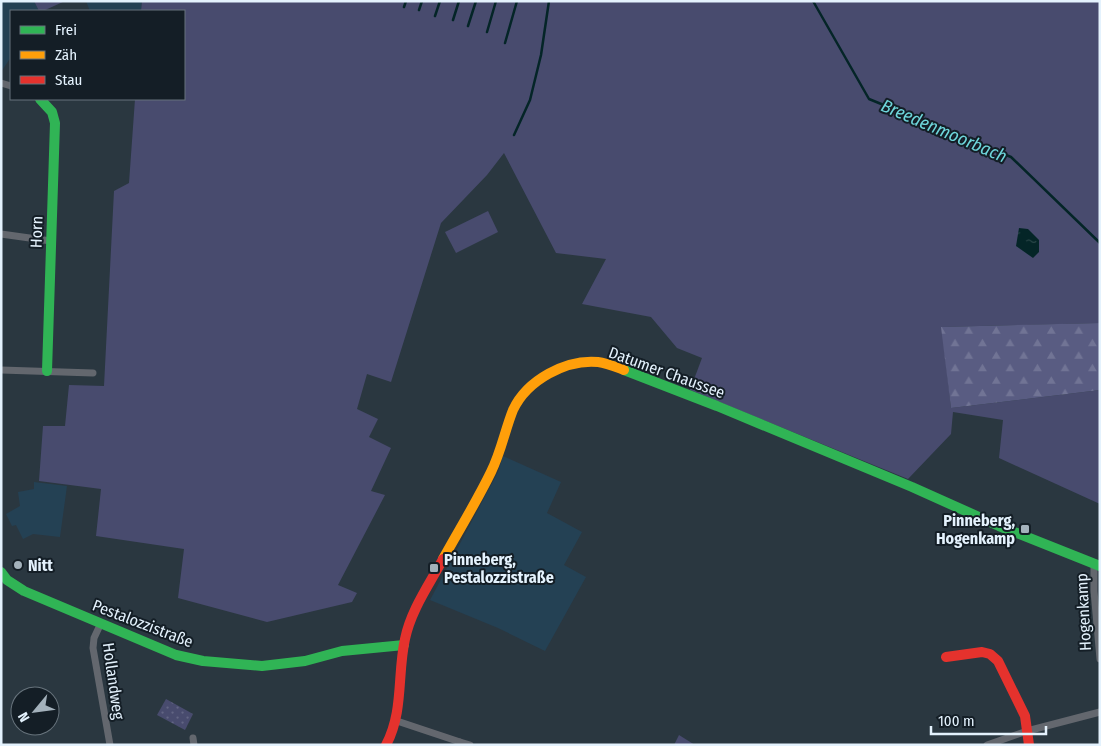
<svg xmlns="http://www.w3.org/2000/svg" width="1101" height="746" font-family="'Fira Sans Condensed',sans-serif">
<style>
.built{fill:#244154}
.grass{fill:#484b6e}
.forest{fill:url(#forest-firs)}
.park{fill:url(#park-dots)}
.water{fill:url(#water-ripples)}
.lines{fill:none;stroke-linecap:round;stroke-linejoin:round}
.stream{stroke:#042527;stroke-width:2.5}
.street{stroke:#63676e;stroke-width:7}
.fast{stroke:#30b455;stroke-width:10}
.slow{stroke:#ff9f0a;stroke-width:10}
.jam{stroke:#e5322d;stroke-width:10}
.poi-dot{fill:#a3b1bb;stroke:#141e26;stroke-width:2}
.labels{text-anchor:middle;stroke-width:4;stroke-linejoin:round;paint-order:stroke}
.street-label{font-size:16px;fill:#e4f2fd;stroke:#141e26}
.poi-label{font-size:16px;font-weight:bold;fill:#e4f2fd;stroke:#141e26;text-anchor:start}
.water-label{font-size:18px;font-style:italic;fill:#6ed6db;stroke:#141e26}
</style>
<defs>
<pattern id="forest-firs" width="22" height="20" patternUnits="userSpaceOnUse" patternTransform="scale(1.25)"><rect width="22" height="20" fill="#595c82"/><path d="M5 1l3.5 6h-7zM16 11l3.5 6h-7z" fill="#717495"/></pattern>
<pattern id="park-dots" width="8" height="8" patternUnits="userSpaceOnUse" patternTransform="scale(1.25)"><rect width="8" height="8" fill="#484b6e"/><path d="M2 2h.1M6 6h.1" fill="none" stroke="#626584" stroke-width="1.8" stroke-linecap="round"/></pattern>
<pattern id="water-ripples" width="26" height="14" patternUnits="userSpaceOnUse" patternTransform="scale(1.25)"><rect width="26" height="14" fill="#042527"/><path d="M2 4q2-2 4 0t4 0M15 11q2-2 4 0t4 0" fill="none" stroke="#284547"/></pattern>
</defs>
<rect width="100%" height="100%" fill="#2a3740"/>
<g class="built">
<polygon points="1,1 34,1 39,11 11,11 11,57 1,72"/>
<polygon points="86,1 142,1 141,11 90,11"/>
<polygon points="503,456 561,482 547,513 582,532 564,565 586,577 545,651 498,628 430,600 498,472"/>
<polygon points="34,482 67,486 60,537 33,534 23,539 16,525 12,526 6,514 20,506 18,492 34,489"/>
</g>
<g class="grass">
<polygon points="34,1 65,1 43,11 39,11"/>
<polygon points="142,1 1100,1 1100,323 942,327 951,408 1100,390 1100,504 999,458 1003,420 953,412 951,434 908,479 690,390 702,358 677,348 651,317 582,304 606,259 556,253 504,153 487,175 441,223 391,382 367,374 357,409 378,419 369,437 391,448 371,491 385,495 338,585 357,593 352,602 267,622 178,598 184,549 96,536 101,489 39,481 43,426 65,426 69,385 104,386 114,191 129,183 135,99 184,99 184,11 141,11"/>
<polygon points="488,211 498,232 456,253 445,232"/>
<polygon points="679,735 695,745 674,745"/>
</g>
<polygon class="forest" points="1100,323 1100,390 951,408 941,327"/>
<polygon class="park" points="166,699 193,714 185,730 157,715"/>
<polygon class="water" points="1019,228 1028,229 1039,240 1039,252 1033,258 1016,246"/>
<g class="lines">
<g class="stream">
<polyline points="813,1 869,99 1011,157 1100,243"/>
<polyline points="404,7 406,1"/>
<polyline points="419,10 422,1"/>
<polyline points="435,16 440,1"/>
<polyline points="453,20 459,1"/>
<polyline points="468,26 476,1"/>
<polyline points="487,32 496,1"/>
<polyline points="505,43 517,1"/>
<polyline points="514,135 530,100 541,55 549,1"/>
</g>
<g class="street">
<polyline points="1,83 11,86"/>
<polyline points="1,234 51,241"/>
<polyline points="1,370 93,373"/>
<polyline points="1094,564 1094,591 1100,659"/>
<polyline points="101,623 94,638 93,648 110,745"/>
<polyline points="397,721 460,742 459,745"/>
<polyline points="193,738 194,745"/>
<polyline points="460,742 470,745"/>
<polyline points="987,745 1027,731 1100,712"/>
</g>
<g class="fast">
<polyline points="40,99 52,112 55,123 47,371"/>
<polyline points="624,370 717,406 912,487 999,526 1100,566"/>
<polyline points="1,572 7,580 24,591 176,655 203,661 262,666 305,661 342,651 404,645"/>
</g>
<path class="slow" d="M443,559c16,-29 34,-58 48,-87 10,-20 14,-42 22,-62 14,-30 53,-51 85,-48 9,1 18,5 26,8"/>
<g class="jam">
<polyline points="946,657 982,652 990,654 998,661 1025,716 1029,745"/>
<path d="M386,745c18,-34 11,-70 19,-106 6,-29 24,-54 38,-80"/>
</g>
</g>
<g class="poi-dot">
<rect x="1020" y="524" width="10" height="10" rx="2.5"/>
<circle cx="18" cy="565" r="5"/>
<rect x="429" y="563" width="10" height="10" rx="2.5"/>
</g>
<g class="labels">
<g class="street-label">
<text transform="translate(36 232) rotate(-88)" y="6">Horn</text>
<text transform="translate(667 372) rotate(20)" y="6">Datumer Chaussee</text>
<text transform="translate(1083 612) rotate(-93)" y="6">Hogenkamp</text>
<text transform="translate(143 623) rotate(21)" y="6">Pestalozzistraße</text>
<text transform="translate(114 681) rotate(82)" y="6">Hollandweg</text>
</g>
<g class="poi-label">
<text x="1015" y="526" text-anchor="end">Pinneberg,<tspan x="1015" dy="18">Hogenkamp</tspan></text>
<text x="444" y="565">Pinneberg,<tspan x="444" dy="18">Pestalozzistraße</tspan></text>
<text x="28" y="571">Nitt</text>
</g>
<g class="water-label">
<text transform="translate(944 131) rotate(23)" y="6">Breedenmoorbach</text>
</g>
</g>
<rect width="1101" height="746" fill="none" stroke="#e4f2fd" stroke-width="5"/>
<rect x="10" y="10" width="175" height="90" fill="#141e26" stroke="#67737c"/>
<rect x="20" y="26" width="25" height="8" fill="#30b455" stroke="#67737c"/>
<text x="55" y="35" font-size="15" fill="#e4f2fd">Frei</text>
<rect x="20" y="51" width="25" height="8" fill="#ff9f0a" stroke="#67737c"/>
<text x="55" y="60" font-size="15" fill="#e4f2fd">Zäh</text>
<rect x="20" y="76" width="25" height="8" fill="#e5322d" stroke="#67737c"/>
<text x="55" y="85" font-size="15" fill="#e4f2fd">Stau</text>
<g transform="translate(35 711) rotate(241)"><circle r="24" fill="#141e26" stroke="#67737c"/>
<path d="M0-4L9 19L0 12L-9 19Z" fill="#a3b1bb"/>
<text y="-8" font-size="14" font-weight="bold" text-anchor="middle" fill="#e4f2fd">N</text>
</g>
<path d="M931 726v8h115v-8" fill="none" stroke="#e4f2fd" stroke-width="2.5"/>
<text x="938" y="726" font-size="15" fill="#e4f2fd" stroke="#141e26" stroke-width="4" paint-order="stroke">100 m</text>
</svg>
